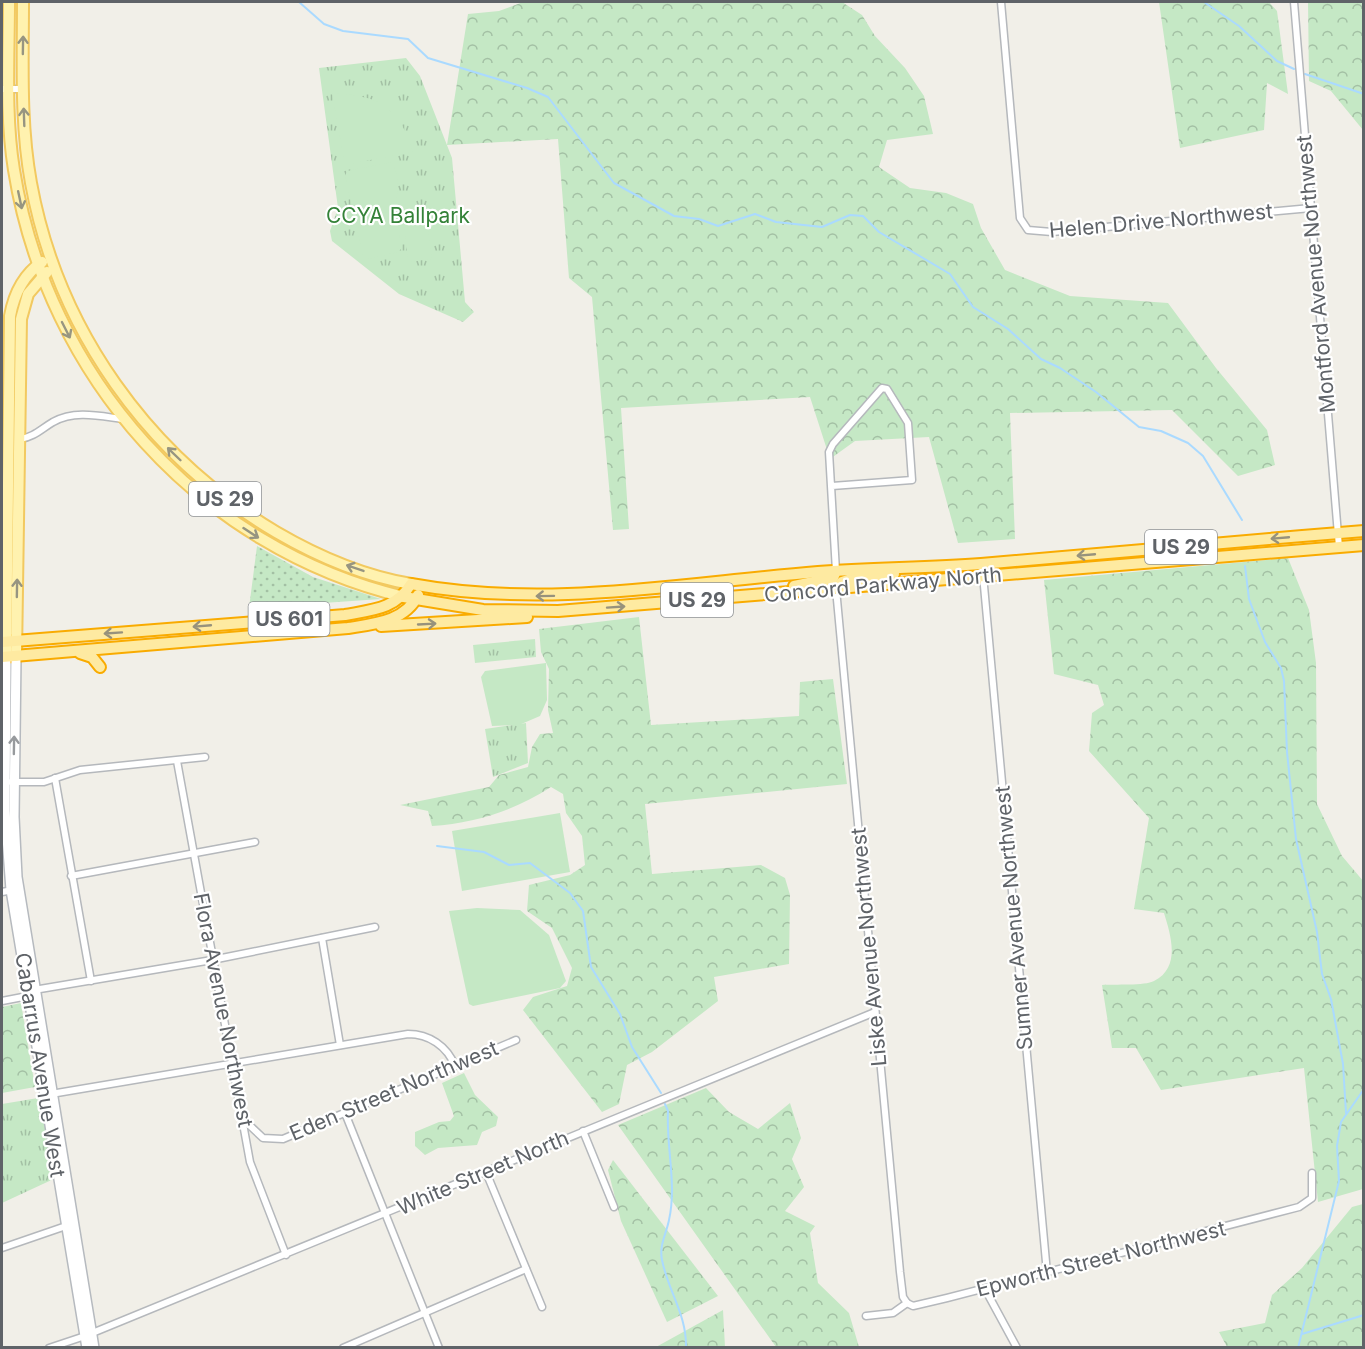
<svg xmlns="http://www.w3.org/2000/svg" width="1365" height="1349" font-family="Inter,sans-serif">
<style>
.grass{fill:url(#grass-dots)}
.forest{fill:url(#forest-crowns)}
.park{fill:url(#park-tufts)}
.garden{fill:#c5e8c5}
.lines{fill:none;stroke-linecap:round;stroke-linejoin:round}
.stream{stroke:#aadaff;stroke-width:2}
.minor-casing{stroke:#b5b8bc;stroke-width:9}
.secondary-casing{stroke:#b6babf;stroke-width:12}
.primary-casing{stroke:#f2c960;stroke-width:14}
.trunk-casing{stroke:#f9ab00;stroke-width:14}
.minor{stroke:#fff;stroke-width:6}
.secondary{stroke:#fff;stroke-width:9}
.primary{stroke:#fff2af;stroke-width:10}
.trunk{stroke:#feeaa1;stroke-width:10}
.oneway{stroke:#979581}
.oneway2{stroke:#97927c}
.oneway3{stroke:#979a9d}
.labels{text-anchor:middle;stroke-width:4.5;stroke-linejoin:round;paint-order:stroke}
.shield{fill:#fff;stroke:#8f9295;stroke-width:1.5}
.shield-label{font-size:20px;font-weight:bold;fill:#5f6368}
.park-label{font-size:21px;fill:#348238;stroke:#fff}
.street-label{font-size:21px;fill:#5f6368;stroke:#fff}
</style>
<defs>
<pattern id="grass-dots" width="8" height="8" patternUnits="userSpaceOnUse" patternTransform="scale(1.5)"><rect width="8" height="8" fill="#c5e8c5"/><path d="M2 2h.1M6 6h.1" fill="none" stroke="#a3c0a4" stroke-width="1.8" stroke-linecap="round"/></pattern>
<pattern id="forest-crowns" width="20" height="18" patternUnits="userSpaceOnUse" patternTransform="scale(1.5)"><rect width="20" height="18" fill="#c5e8c5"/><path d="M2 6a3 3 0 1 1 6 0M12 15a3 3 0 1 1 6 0" fill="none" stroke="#a3c0a4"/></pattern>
<pattern id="park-tufts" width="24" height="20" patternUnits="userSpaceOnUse" patternTransform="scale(1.5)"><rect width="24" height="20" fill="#c5e8c5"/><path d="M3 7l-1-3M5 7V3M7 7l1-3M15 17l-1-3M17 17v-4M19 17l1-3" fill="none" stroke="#a3c0a4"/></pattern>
</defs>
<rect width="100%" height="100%" fill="#f1efe8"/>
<polygon class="grass" points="257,546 313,577 381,599 249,608"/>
<g class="forest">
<polygon points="523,2 842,2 862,15 875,36 905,68 924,96 933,134 887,140 879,167 910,188 946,193 973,204 981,228 1005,270 1070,296 1168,303 1216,368 1267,430 1275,465 1238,476 1172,410 1010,413 1015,539 958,543 929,437 855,441 830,459 810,397 621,408 629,529 613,530 592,297 569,278 558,139 447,145 468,14 499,11"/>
<polygon points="1159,2 1269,2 1277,11 1288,94 1267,83 1264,130 1180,148"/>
<polygon points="1308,2 1363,2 1363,130 1331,91 1309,81"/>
<path d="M1288,558l21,52 7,53 1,141 25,52 22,26 -1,307 -45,13 -14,-134 -143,22 -25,-42h-24l-10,-63c12,-1 43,1 52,-4 27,-14 17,-45 10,-68l-30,-4 15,-91 -60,-67 3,-38 12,-8 -6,-20 -44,-11 -10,-94z"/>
<path d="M639,617l12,108 148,-9 1,-34 33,-3 14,105 -202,20 7,70 109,-9 24,13 5,17 -1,69 -75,13 4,24 -66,51 -25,13 -8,39 -17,8 -79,-102 10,-13 34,-11 5,-18 -20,-40 -25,-17 2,-26 41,-10 15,-10 -3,-29 -16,-23 -3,-19 -12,-7c-37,24 -76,36 -119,39l-4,-15 -28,-6 89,-18 10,-12 29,-8 4,-20 8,-13 13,-1 -5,-23 1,-41 -8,-17 -2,-23z"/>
<polygon points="21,1003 35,1087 2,1093 2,1007"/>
<polygon points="464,1073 475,1095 498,1117 496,1126 482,1132 477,1145 438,1148 425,1155 415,1146 415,1132 439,1122 450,1121 454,1116 442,1083"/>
<polygon points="706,1088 729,1112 758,1129 790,1103 801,1138 792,1159 804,1187 785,1211 815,1226 810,1233 818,1283 849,1313 859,1347 776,1347 618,1125"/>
<polygon points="613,1160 718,1296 667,1322 621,1221 608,1170"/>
<polygon points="1363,1204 1363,1347 1227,1347 1219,1332 1265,1323 1272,1295 1302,1268 1352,1207"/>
<polygon points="723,1310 725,1347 656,1347"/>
</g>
<g class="park">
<polygon points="406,58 420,76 452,158 465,302 474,312 463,322 399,294 332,241 330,231 338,208 319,68"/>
<polygon points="535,639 536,657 475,663 473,645"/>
<polygon points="526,723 528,763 493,777 485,729"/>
<polygon points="44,1097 58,1177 2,1203 2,1104"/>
</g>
<g class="garden">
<path d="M332,93c48,3 66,12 81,59l-64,12 -5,-4z"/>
<path d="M393,162c7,21 9,40 -11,53 16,4 17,18 20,33l-4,4 -31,7 -4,-3 -18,-80 2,-5z"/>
<polygon points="425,205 432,259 408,262 402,208"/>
<polygon points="546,663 547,700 540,716 519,725 492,726 481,677 485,671"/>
<polygon points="560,813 570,872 462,891 452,831"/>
<polygon points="477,908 520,910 549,935 566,981 560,988 473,1006 469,1004 449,911"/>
</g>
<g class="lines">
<g class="stream">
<polyline points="299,2 324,24 343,31 408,39 428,58 527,88 548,97 614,183 674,216 699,219 718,226 755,214 776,222 822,227 850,215 863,216 879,232 950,274 973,307 1008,329 1041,359 1060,368 1096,392 1139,427 1161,431 1188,443 1203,456 1242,520"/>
<polyline points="1204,2 1239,26 1277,61 1294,69"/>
<polyline points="1305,74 1364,94"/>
<polyline points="1245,566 1249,599 1265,642 1281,668 1284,681 1287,752 1296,839 1317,932 1322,974 1331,999 1343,1064 1346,1113"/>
<polyline points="437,846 484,852 509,865 530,863 570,893 583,911 591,967 620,1014 632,1047 661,1093"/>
<path d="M665,1104l3,7c-2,36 9,73 1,109 -3,15 -10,25 -7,40 6,31 25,55 24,88"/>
<polyline points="1302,1334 1364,1315"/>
<polyline points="1298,1348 1339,1181 1337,1146 1341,1122 1364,1089"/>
</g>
<g class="minor-casing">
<g id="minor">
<polyline points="1001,2 1020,218 1028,230 1052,232 1311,208"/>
<polyline points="1294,2 1339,547"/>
<polyline points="2,89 23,89"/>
<path d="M20,439c14,-2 21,-10 33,-17 22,-12 46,-6 69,-3"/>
<polyline points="832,486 912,480 908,423 887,389 882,388 833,444 829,452 836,571"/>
<polyline points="982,564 1047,1273"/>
<polyline points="836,589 900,1272 903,1297 907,1303"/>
<polyline points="177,761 250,1162 286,1255"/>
<polyline points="55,778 91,981"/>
<polyline points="11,782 44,782 80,770 205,757"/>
<polyline points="71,876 255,842"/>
<polyline points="2,892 13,890"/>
<polyline points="322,938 340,1045"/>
<polyline points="34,990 212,960 375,927"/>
<polyline points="2,1001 28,996"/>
<path d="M51,1094l357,-60c21,0 39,12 47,32"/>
<polyline points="345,1113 439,1348"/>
<polyline points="246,1122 263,1138 283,1139 516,1040"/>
<polyline points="583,1131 614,1207"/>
<polyline points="486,1172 542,1307"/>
<polyline points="2,1248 66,1226"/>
<polyline points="985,1289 1017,1348"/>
<polyline points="907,1303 913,1306 947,1298 1299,1207 1312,1198 1312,1173"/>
<polyline points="866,1316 893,1313 907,1303"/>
<polyline points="49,1348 85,1336 875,1012"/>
<polyline points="343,1348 526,1269"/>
</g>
</g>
<g class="secondary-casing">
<g id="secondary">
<polyline points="6,656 5,811 11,890 87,1348"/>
<polyline points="16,656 14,817 17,877 94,1348"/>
</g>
</g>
<g class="primary-casing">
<g id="primary">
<path d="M9,2c0,55 -4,113 5,168 33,206 185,378 390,427"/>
<path d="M23,2c0,60 -3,121 8,181 27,147 117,273 245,349 41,24 88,44 135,52"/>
<path d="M6,656l4,-340c4,-22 13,-41 32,-54"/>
<polyline points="16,656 21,319 28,294 47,272"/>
</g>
</g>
<g class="trunk-casing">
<g id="trunk">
<polyline points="794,586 833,578 836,571"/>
<polyline points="836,589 842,582 848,580 894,574"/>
<polyline points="404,597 483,610 558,611 1364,545"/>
<polyline points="381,626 527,617"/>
<path d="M2,642l343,-27c27,-5 51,-6 66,-31 137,25 270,-1 407,-12 54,-4 108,-4 163,-8 127,-10 255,-23 383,-33"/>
<polyline points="80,653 92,657 100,667"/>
<path d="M2,657l346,-29c25,-4 57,-6 70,-33"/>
</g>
</g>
<use href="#minor" class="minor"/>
<use href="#secondary" class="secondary"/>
<use href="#primary" class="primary"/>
<use href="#trunk" class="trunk"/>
</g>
<defs><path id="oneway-shaft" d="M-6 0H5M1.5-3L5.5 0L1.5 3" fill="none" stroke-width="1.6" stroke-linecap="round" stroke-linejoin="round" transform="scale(1.5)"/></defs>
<g class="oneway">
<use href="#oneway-shaft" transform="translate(23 45) rotate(-89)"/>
<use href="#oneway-shaft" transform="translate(24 117) rotate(-92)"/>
<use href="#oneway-shaft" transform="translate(20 200) rotate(78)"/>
<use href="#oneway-shaft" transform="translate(66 330) rotate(63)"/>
<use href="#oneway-shaft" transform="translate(174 454) rotate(-136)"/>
<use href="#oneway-shaft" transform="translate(251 533) rotate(33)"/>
<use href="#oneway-shaft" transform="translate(355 568) rotate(-161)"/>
<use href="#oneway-shaft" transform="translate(17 588) rotate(-89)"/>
</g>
<g class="oneway2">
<use href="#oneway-shaft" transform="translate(1280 538) rotate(175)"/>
<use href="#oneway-shaft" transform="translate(1086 555) rotate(175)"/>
<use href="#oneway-shaft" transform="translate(545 596) rotate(179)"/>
<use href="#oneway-shaft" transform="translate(616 607) rotate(-4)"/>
<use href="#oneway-shaft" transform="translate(427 624) rotate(-3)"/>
<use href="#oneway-shaft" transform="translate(202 626) rotate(175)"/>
<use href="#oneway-shaft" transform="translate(113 633) rotate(176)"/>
</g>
<use class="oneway3" href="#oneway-shaft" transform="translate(14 745) rotate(-89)"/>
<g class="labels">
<g class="shield">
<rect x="189" y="482" width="72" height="34" rx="4.5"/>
<rect x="1145" y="530" width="72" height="34" rx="4.5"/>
<rect x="661" y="583" width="72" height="34" rx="4.5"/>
<rect x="248.5" y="602" width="81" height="34" rx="4.5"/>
</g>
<g class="shield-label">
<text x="225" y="506">US 29</text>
<text x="1181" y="554">US 29</text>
<text x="697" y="607">US 29</text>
<text x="289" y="626">US 601</text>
</g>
<g class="park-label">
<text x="398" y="223">CCYA Ballpark</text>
</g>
<g class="street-label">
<text transform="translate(1161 221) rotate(-5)" y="7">Helen Drive Northwest</text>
<text transform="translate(1316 274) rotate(-95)" y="7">Montford Avenue Northwest</text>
<text transform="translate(883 585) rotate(-5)" y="7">Concord Parkway North</text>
<text transform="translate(1014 918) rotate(-95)" y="7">Sumner Avenue Northwest</text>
<text transform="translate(869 947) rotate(-95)" y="7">Liske Avenue Northwest</text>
<text transform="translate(223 1010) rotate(79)" y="7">Flora Avenue Northwest</text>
<text transform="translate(40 1065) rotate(81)" y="7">Cabarrus Avenue West</text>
<text transform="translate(394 1091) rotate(-23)" y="7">Eden Street Northwest</text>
<text transform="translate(483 1173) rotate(-23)" y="7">White Street North</text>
<text transform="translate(1101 1259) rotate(-14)" y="7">Epworth Street Northwest</text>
</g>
</g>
<rect width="1365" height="1349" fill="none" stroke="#5f6368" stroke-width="6"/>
</svg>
